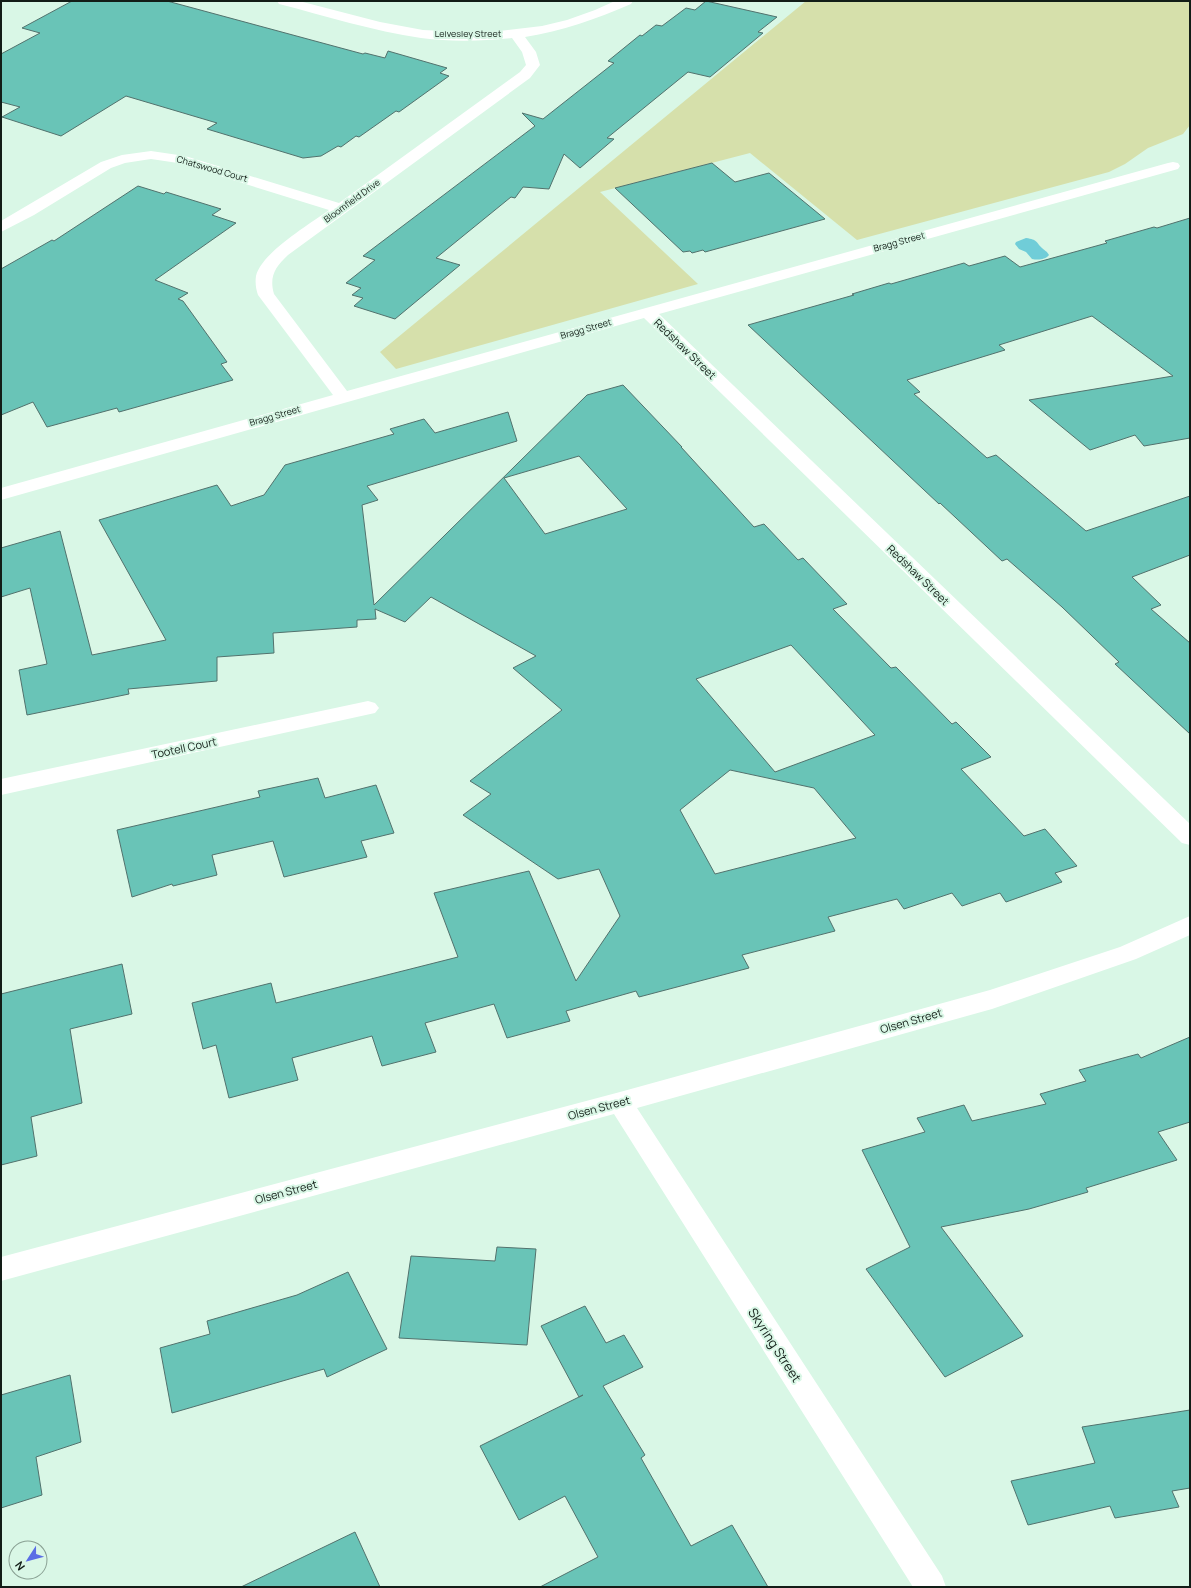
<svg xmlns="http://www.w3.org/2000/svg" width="1191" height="1588" font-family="Manrope,sans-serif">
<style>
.green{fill:#d6e0ab}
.water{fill:#70cdd8}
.building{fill:#69c4b7;stroke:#52726d;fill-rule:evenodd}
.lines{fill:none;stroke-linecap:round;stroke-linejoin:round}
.street{fill:#fff;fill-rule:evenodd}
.labels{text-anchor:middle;stroke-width:4;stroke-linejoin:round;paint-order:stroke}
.far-street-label{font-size:9px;fill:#121d17;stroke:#d9f7e6}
.street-label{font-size:11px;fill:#121d17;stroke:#d9f7e6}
.near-street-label{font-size:13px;fill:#121d17;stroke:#d9f7e6}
</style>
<rect width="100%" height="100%" fill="#d9f7e6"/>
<polygon class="green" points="806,1 1190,1 1190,125 1183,134 1148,148 1125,164 1109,172 857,240 750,153 600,192 698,284 396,369 380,352"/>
<path class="water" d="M1026,238c12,2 9,3 16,10 3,3 5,3 7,7 -4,5 -11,5 -17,4l-6,-7 -7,-3 -4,-5 1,-2z"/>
<g class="building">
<polygon points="72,1 167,1 363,54 365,53 385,58 388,51 447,68 440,73 449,76 399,112 396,111 359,137 356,136 341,147 338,146 321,156 303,158 207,129 217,123 126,96 61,136 2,117 20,107 1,102 1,54 40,33 22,28"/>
<polygon points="706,1 777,17 758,32 763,33 710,77 688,72 607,138 614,139 580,168 564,154 549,189 523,187 515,198 511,197 436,258 460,265 395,319 354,306 363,298 352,295 361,288 346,283 375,260 363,256 535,126 522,113 543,119 614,63 608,61 640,35 642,36 656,25 662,26 686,8 695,10"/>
<polygon points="712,163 735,182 769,173 825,219 705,252 703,250 692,253 690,251 683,252 615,188"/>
<polygon points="138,186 164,194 166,192 221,209 212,215 236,223 155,280 188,293 178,299 183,301 227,362 221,364 233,380 119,412 117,408 47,427 33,402 1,415 1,269 52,240 54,241"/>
<polygon points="1190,218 1190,438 1144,446 1135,435 1090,450 1029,400 1173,376 1092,316 999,345 1005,350 907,380 920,392 914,394 987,458 996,455 1086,531 1190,496 1190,555 1132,577 1161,605 1151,609 1190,643 1190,734 1115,664 1119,662 1062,607 1007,559 1002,561 940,503 939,504 748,325 854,295 852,294 889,283 891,284 964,263 969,266 1005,256 1020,267 1107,243 1105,241 1154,227 1157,228"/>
<path d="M623,385l59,62h-1l73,80 10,-3 34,36 5,-2 44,46 -14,5 58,59 5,-1 56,57 4,-2 35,35 -30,12 63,67 21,-7 32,37 -22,7 7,9 -56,20 -6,-9 -38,13 -10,-13 -48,16 -7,-10 -69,18 7,14 -93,24 7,13 -110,29 -3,-6 -70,20 4,10 -63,17 -13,-34 -69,19 11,29 -54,14 -10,-30 -80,22 6,22 -69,18 -13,-53 -13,4 -11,-46 79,-20 5,20 182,-46 -24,-64 95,-22 47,110 44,-65 -21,-47 -41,10 -95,-64 28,-21 -21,-13 92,-71 -49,-42 23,-12 -105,-59 -26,25 -30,-13 1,10 -19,1v7l-84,6 1,20 -57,4v24l-89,8 1,5 -102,21 -8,-45 28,-6 -17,-76 -29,9v-49l59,-17 32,124 74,-15 -67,-120 118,-35 14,21 33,-11 21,-30 109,-31 -4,-5 34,-10 11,14 73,-21 9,29 -150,45 11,14 -16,5 12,100 213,-210zM579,456l48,53 -82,25 -41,-56zM791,645l84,90 -100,37 -79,-93zM730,770l84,18 42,50 -141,36 -35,-64z"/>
<polygon points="318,778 325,798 376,785 394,833 361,841 367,857 284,877 273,841 212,855 217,875 173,886 172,884 132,897 117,830 260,797 258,791"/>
<polygon points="122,964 132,1014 70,1029 82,1103 31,1117 37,1156 1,1165 1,994"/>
<polygon points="1190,1037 1190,1122 1158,1132 1177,1160 1086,1188 1088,1192 1029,1209 941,1227 1023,1336 945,1377 866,1269 910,1247 862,1150 925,1132 917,1118 964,1105 972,1121 1046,1104 1040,1094 1086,1081 1079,1070 1138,1054 1141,1058"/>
<polygon points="497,1247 536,1249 527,1345 399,1338 411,1256 495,1261"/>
<polygon points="348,1272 387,1349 327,1377 324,1369 172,1413 160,1348 210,1334 207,1321 297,1295"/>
<polygon points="585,1306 606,1343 624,1335 643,1367 603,1386 645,1455 641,1458 691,1546 732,1525 768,1587 540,1587 598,1557 565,1496 519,1520 480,1446 583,1395 579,1397 541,1326"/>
<polygon points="70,1375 81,1442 36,1457 42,1495 1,1508 1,1395"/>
<polygon points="1190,1410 1190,1488 1172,1491 1179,1507 1115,1518 1110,1506 1028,1525 1011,1481 1095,1463 1082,1427"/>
<polygon points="355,1532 380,1587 241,1587"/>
</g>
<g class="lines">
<g class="street">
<path d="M277,1h22l81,21 43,8 59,3 60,-7 25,-6 28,-10 20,-9h18l-2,3c-35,15 -69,27 -106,33l11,15 4,13 -10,13 -242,177c-13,12 -19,22 -14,39l73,97 821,-228 5,-1 5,1 2,3 -2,3 -519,145 531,510v21l-8,-2 -538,-525 -643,182v-12l332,-93 -75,-100c-2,-6 -3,-12 -2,-19 5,-23 54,-52 73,-66l-151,-47 -27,-4 -26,4 -14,5 -77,47 -33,17v-11l100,-59 21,-7 29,-4 34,5 154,47 181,-131 6,-7 -4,-13 -10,-14c-30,3 -60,4 -91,0 -48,-7 -95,-22 -142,-34z"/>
<polygon points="368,701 375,703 379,708 375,713 1,795 1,779"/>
<polygon points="1190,916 1190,935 1136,959 992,1009 637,1108 942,1576 946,1587 913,1587 614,1114 1,1281 1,1257 620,1092 990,990 1120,947"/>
</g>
</g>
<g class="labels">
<g class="far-street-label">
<text x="468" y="37">Leivesley Street</text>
<text transform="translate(212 169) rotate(16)" y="3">Chatswood Court</text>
<text transform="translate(352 201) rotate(-36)" y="3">Bloomfield Drive</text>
<text transform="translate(899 242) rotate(-15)" y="3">Bragg Street</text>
<text transform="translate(586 329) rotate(-16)" y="3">Bragg Street</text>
<text transform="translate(275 416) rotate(-16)" y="3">Bragg Street</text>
</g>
<g class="street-label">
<text transform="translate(685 349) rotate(44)" y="4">Redshaw Street</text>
<text transform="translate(918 575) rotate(44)" y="4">Redshaw Street</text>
<text transform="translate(184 748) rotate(-12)" y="4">Tootell Court</text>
<text transform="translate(911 1021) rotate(-16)" y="4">Olsen Street</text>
<text transform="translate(599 1108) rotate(-15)" y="4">Olsen Street</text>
<text transform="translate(286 1192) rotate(-15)" y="4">Olsen Street</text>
</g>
<g class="near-street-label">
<text transform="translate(775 1345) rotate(57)" y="5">Skyring Street</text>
</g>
</g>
<rect width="1191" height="1588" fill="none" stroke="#121d17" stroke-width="4"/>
<g transform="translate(28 1560) rotate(234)"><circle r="19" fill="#d9f7e6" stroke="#89a093"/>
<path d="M0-3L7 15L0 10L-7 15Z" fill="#5a6ee5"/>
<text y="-6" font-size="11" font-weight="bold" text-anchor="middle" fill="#121d17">N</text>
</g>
</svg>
